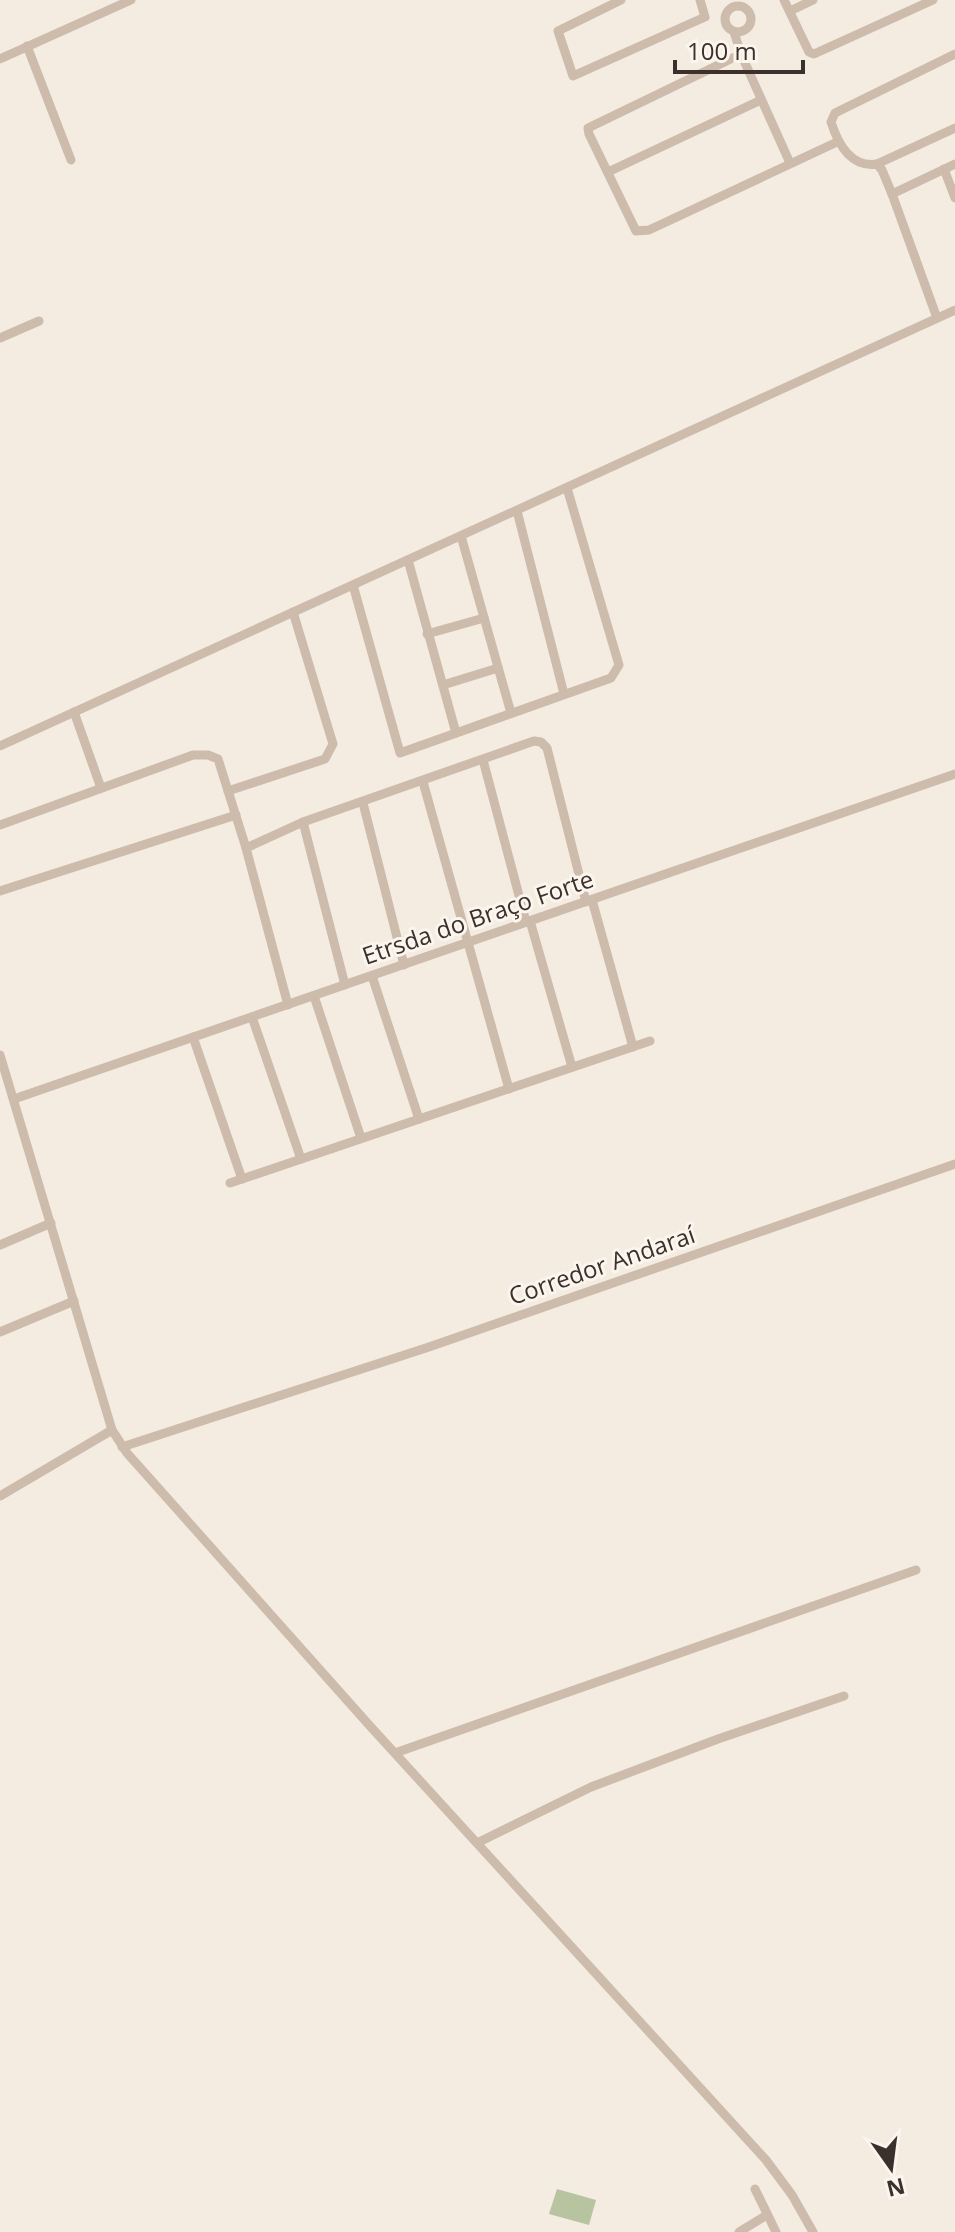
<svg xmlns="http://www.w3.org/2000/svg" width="955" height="2232" font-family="'Open Sans',sans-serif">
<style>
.green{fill:#b8c4a0}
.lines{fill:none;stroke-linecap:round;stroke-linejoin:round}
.minor{stroke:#cdbbac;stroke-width:9}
.labels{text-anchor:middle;stroke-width:6;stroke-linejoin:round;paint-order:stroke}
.street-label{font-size:24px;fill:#3b302b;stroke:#fbf5ee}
</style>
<rect width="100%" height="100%" fill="#f4ebe1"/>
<polygon class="green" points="557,2189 596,2200 589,2225 549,2214"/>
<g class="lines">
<g class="minor">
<polyline points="621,0 558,31 573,76 705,17 700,0"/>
<polyline points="784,0 809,52 814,54 933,0"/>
<circle cx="738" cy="19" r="13"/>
<polyline points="790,11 813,0"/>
<polyline points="734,32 741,54 790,163"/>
<polyline points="27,46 71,160"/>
<polyline points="741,54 588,128 589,134 636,231 649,230 837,142"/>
<polyline points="0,59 131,0"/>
<polyline points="877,164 955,128"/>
<polyline points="944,169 955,198"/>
<polyline points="608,172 761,100"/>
<path d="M892,194l-10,-24 -5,-6c-26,4 -39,-20 -46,-42l4,-9 120,-59"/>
<polyline points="937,318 892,194 955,164"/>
<polyline points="0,338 39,321"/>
<polyline points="517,511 564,694"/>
<polyline points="461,536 511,713"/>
<polyline points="408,560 456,733"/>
<polyline points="353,585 400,753 611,678 619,665 567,488"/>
<polyline points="427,634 484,618"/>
<polyline points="443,685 498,668"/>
<polyline points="74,712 101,788"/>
<polyline points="0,746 955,310"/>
<polyline points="483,760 526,922"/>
<polyline points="423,782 509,1089"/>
<polyline points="228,791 325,759 333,744 293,612"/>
<polyline points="363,803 404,965"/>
<polyline points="303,822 345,985"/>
<polyline points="0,825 193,755 208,755 218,759 246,848"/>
<polyline points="0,891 236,815"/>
<polyline points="592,900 633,1047"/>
<polyline points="530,921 572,1067"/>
<polyline points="372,976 419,1119"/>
<polyline points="314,996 361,1138"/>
<polyline points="288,1005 246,848 303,822 534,741 541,742 547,748 586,902"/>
<polyline points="252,1017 301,1159"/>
<polyline points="193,1037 242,1179"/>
<polyline points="0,1055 112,1430 127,1453 370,1726 766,2160 792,2195 813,2232"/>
<polyline points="14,1099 955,774"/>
<polyline points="230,1183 650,1041"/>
<polyline points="0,1245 51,1223"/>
<polyline points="0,1332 74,1301"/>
<polyline points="122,1447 429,1347 955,1164"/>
<polyline points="0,1496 112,1430"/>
<polyline points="395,1753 916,1570"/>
<polyline points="477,1843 591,1787 718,1739 844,1696"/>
<polyline points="755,2189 776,2232"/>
<polyline points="739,2232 767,2215"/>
</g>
</g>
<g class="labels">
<g class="street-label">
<text transform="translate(478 918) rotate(-19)" y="8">Etrsda do Braço Forte</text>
<text transform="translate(602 1266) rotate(-19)" y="8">Corredor Andaraí</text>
</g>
</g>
<g transform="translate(891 2168) rotate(166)" stroke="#fbf5ee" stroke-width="6" paint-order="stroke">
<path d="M0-6L14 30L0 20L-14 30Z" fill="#3b302b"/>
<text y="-12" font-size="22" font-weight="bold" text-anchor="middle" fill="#3b302b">N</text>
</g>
<path d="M675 60v12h128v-12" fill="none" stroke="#3b302b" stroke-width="4"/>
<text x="687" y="60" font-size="24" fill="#3b302b" stroke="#fbf5ee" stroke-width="6" paint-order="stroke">100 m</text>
</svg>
